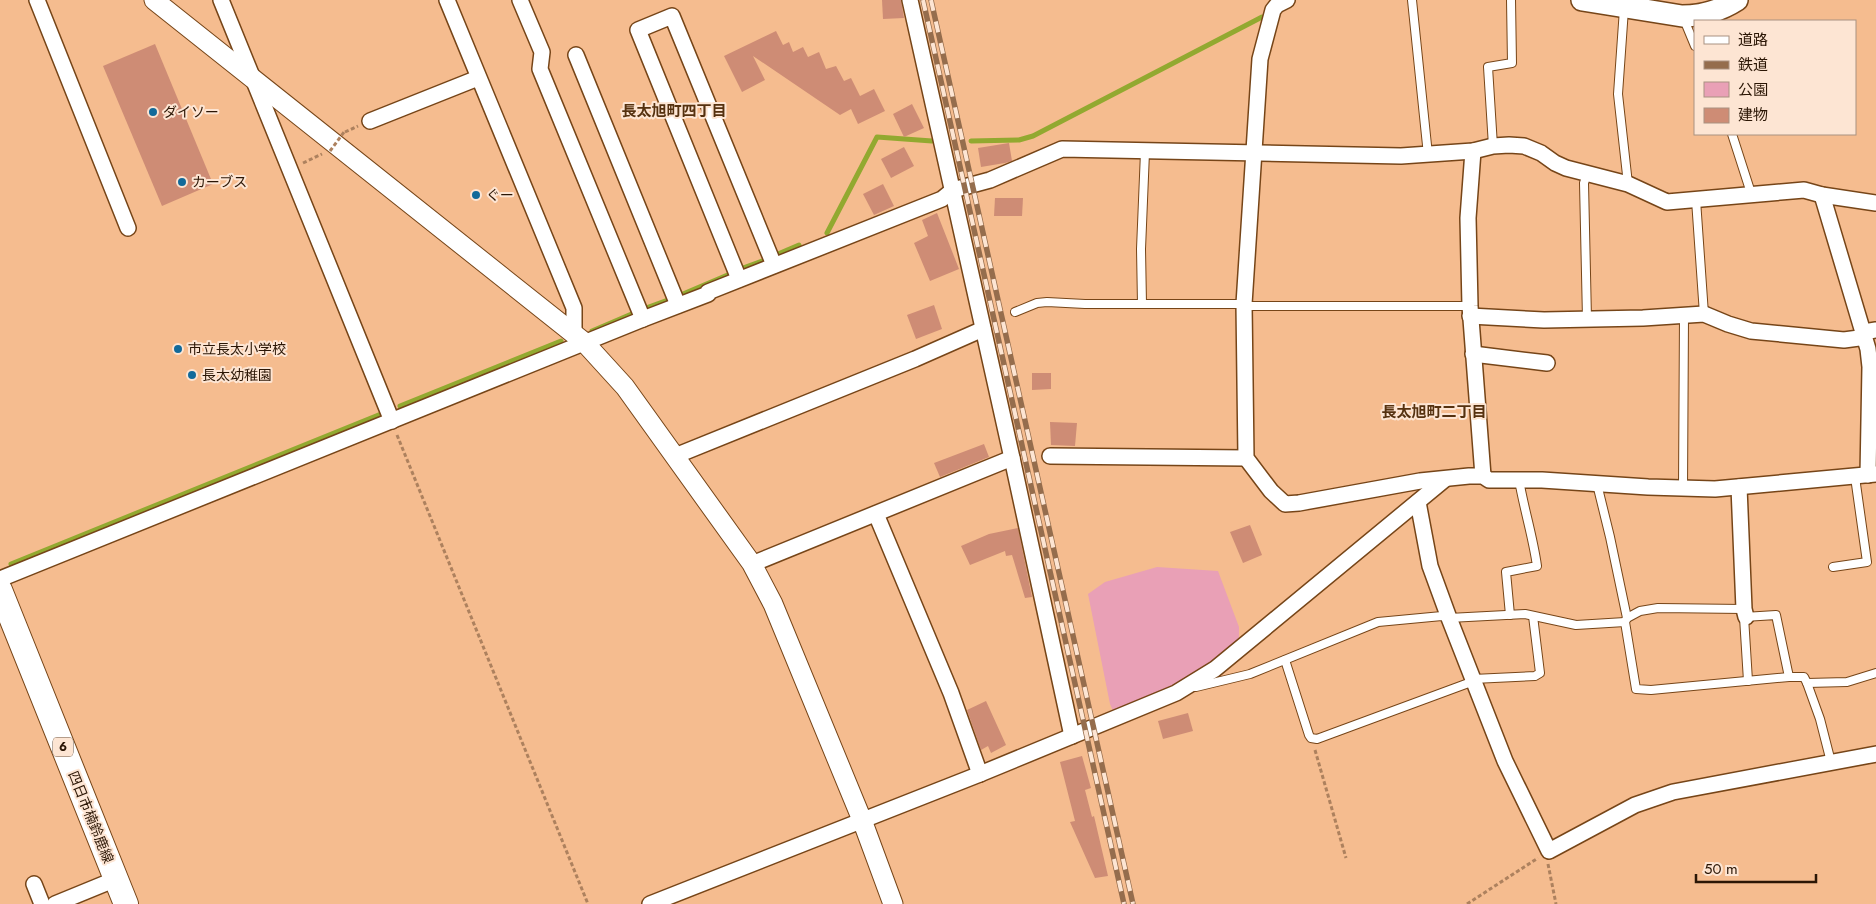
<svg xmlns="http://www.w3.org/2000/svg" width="1876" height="904" font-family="Jost,'Noto Sans JP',sans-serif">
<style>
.green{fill:#e9a0b6}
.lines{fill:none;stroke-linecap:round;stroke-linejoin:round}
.stream{stroke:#92a930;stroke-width:5}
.building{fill:#ce8c75}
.service-casing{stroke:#764518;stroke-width:10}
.minor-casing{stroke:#764518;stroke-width:18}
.tertiary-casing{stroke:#764518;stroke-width:21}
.secondary-casing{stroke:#764518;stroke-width:24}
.primary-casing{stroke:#764518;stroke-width:26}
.path{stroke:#ad815e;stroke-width:3;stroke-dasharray:4 2.5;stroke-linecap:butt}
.service{stroke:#fff;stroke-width:8}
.minor{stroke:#fff;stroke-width:15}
.tertiary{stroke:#fff;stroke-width:19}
.secondary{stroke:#fff;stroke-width:21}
.primary{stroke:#fff;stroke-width:24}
.rail-casing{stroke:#956d4d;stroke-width:5.5}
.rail{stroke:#fde5d3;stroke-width:4;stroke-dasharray:11;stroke-linecap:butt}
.path-bridge{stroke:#ad815e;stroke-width:3;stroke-dasharray:4 2.5;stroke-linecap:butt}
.poi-dot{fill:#126a9a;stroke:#fde5d3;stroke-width:2}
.labels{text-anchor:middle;stroke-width:4;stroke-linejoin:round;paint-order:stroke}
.shield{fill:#fde5d3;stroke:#6a5443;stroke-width:1}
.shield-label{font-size:12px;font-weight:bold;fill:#2b1605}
.poi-label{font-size:14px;fill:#2b1605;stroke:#fde5d3;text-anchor:start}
.street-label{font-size:14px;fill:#2b1605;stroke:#fde5d3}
.neighbourhood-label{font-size:15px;font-weight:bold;fill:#55310f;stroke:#fde5d3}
</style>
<rect width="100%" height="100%" fill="#f5bc8f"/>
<polygon class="green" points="1157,567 1218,571 1239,627 1239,645 1188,683 1114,713 1110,704 1088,594 1105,582"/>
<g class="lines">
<g class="stream">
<polyline points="971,141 1019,140 1033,136 1262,17"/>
<polyline points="827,233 877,137 932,141"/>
<polyline points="778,254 799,245"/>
<polyline points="743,268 765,260"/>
<polyline points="683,294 730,274"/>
<polyline points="646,308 668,300"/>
<polyline points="592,331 634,313"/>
<polyline points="400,406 561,341"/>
<polyline points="11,564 381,414"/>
</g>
</g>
<g class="building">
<polygon points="882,0 901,0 904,18 883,19"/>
<polygon points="776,31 783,45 789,42 793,52 803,47 808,57 819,52 826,69 836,66 844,81 851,78 860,96 874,89 885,111 858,124 851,109 840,115 753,56 765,80 742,92 724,56"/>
<polygon points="155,44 213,184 162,206 103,66"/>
<polygon points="912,104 924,128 904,137 893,114"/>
<polygon points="1009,143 1012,161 1005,163 981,167 978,148"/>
<polygon points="904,147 914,166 891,178 881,159"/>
<polygon points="883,184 894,206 874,215 863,194"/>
<polygon points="995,198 1023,198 1022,216 994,216"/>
<polygon points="937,213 959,269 930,281 914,243 928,236 922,220"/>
<polygon points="934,305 942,329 916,339 907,315"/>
<polygon points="1032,373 1051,373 1051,389 1032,390"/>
<polygon points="1050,422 1077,423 1075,446 1051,445"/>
<polygon points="984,444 989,457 940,477 934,463"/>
<polygon points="1250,525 1262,555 1243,563 1230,532"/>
<polygon points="1018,528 1032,597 1025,598 1012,555 1006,556 1005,551 970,565 961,546 989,534"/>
<polygon points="986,701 1006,745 991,753 988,746 981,750 967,710"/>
<polygon points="1188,713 1193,731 1163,739 1158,721"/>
<polygon points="1082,756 1091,788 1085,790 1092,817 1094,816 1108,876 1095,878 1070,822 1075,821 1060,762"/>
</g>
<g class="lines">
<g class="service-casing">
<g id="service">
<polyline points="1412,0 1428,155"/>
<polyline points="1624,9 1618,94 1628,184"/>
<polyline points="1683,17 1695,46"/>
<polyline points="1732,134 1751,193"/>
<polyline points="1493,146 1488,67 1512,63 1511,0"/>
<polyline points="1696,200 1704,314"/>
<polyline points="1142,304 1141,249 1145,152"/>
<polyline points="1244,306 1470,306"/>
<polyline points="1015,312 1037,303 1047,302 1085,304 1244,304"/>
<polyline points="1587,319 1584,183 1587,174"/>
<polyline points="1597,484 1610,537 1627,618 1625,622 1636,689 1651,690 1789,677 1804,677 1807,683 1847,682 1876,673"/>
<polyline points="1683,488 1684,316"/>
<polyline points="1833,567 1867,562 1855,477"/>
<path d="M1510,615l-4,-43 31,-6c-4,-29 -13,-57 -18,-86"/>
<polyline points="1627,618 1640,611 1658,608 1744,609"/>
<polyline points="1285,660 1309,735 1311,738 1317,739 1474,681"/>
<polyline points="1473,679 1535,676 1540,673 1533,616"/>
<polyline points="1748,681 1744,617 1776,615 1789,677"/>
<polyline points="1807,683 1820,719 1831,762"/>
<polyline points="1196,687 1250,674 1378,622 1442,616 1449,618 1525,614 1576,625 1625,622"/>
</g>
</g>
<g class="minor-casing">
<g id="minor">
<polyline points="37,0 128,228"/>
<polyline points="221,0 392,421"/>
<polyline points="447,0 574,308 574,334"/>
<polyline points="520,0 542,52 540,69 643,319"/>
<polyline points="910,0 1012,458 1072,736"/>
<polyline points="1287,0 1277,5 1273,10 1260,59 1244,304 1246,458 1271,491 1285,504 1299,503 1420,481 1469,476 1483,476 1489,480 1542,480 1648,487 1715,489 1876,474"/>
<polyline points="576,55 678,305"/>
<polyline points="370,121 478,78"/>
<polyline points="1473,151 1468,218 1470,306 1483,476"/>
<polyline points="1822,195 1868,349 1870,367 1868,475"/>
<polyline points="739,279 638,30 672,16 774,265"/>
<polyline points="1470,316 1544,320 1643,318 1704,314 1728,324 1751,331 1844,340 1859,338 1864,332 1876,330"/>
<polyline points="1473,354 1547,363"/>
<polyline points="675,456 915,359 983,329"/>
<polyline points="1050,456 1246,458"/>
<polyline points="1739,487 1744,609 1746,617"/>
<polyline points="1418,502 1430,566 1449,618 1505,761 1549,851 1635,805 1673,792 1876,754"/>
<polyline points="876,514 951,693 980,774"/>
<polyline points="752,564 1012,458"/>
<polyline points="0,579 643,319 708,294 708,292 942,199 953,190 990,180 1062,149 1401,156 1473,151 1493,146 1509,145 1524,146 1541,153 1555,163 1566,168 1628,184 1667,202 1804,190 1822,195 1876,203"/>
<polyline points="34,884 42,904"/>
<polyline points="55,904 116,879"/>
<polyline points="650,904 980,774 1176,693 1215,669 1444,480"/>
</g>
</g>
<g class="tertiary-casing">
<polyline id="tertiary" points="154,0 584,342 625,387 752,564 773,604 862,820 893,904"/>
</g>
<g class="secondary-casing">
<path id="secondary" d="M1582,0l100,16c20,0 38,-5 55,-16"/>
</g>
<g class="primary-casing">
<polyline id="primary" points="0,590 126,904"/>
</g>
<g class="path">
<polyline points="345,132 358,126"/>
<polyline points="303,163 322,154"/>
<polyline points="397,435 588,904"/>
<polyline points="1315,750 1346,858"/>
<polyline points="1548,864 1556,904"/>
<polyline points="1467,904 1538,858"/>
</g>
<use href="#service" class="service"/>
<use href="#minor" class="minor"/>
<use href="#tertiary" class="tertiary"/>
<use href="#secondary" class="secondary"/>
<use href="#primary" class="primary"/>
<g class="rail-casing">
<g id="rail">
<polyline points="923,0 1124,904"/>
<polyline points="931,0 1133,904"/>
</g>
</g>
<use href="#rail" class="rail"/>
<polyline class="path-bridge" points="330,151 344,132"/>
</g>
<g class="poi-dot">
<circle cx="153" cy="112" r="5"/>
<circle cx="182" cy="182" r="5"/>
<circle cx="476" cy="195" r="5"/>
<circle cx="178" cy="349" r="5"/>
<circle cx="192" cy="375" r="5"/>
</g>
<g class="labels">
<rect class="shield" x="53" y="737.5" width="20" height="19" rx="4"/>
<g class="shield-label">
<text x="63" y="751">6</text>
</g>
<g class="poi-label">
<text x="163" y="117">ダイソー</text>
<text x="192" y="187">カーブス</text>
<text x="486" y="200">ぐー</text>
<text x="188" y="354">市立長太小学校</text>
<text x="202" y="380">長太幼稚園</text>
</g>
<g class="street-label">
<text transform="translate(91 817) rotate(68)" y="5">四日市楠鈴鹿線</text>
</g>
<g class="neighbourhood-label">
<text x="674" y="116">長太旭町四丁目</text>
<text x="1434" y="417">長太旭町二丁目</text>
</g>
</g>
<rect x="1694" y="20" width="162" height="115" fill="#fde5d3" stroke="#a99281"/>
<rect x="1704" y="36" width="25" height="8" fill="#ffffff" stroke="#a99281"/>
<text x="1738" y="45" font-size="15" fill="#2b1605">道路</text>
<rect x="1704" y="61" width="25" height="8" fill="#956d4d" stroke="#a99281"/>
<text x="1738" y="70" font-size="15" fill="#2b1605">鉄道</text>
<rect x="1704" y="82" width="25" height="15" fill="#e9a0b6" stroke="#a99281"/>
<text x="1738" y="95" font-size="15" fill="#2b1605">公園</text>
<rect x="1704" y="108" width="25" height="15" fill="#ce8c75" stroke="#a99281"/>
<text x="1738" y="120" font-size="15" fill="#2b1605">建物</text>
<path d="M1696 874v8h120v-8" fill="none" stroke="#2b1605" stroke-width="2.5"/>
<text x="1704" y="874" font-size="15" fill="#2b1605" stroke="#fde5d3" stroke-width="4" paint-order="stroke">50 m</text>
</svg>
